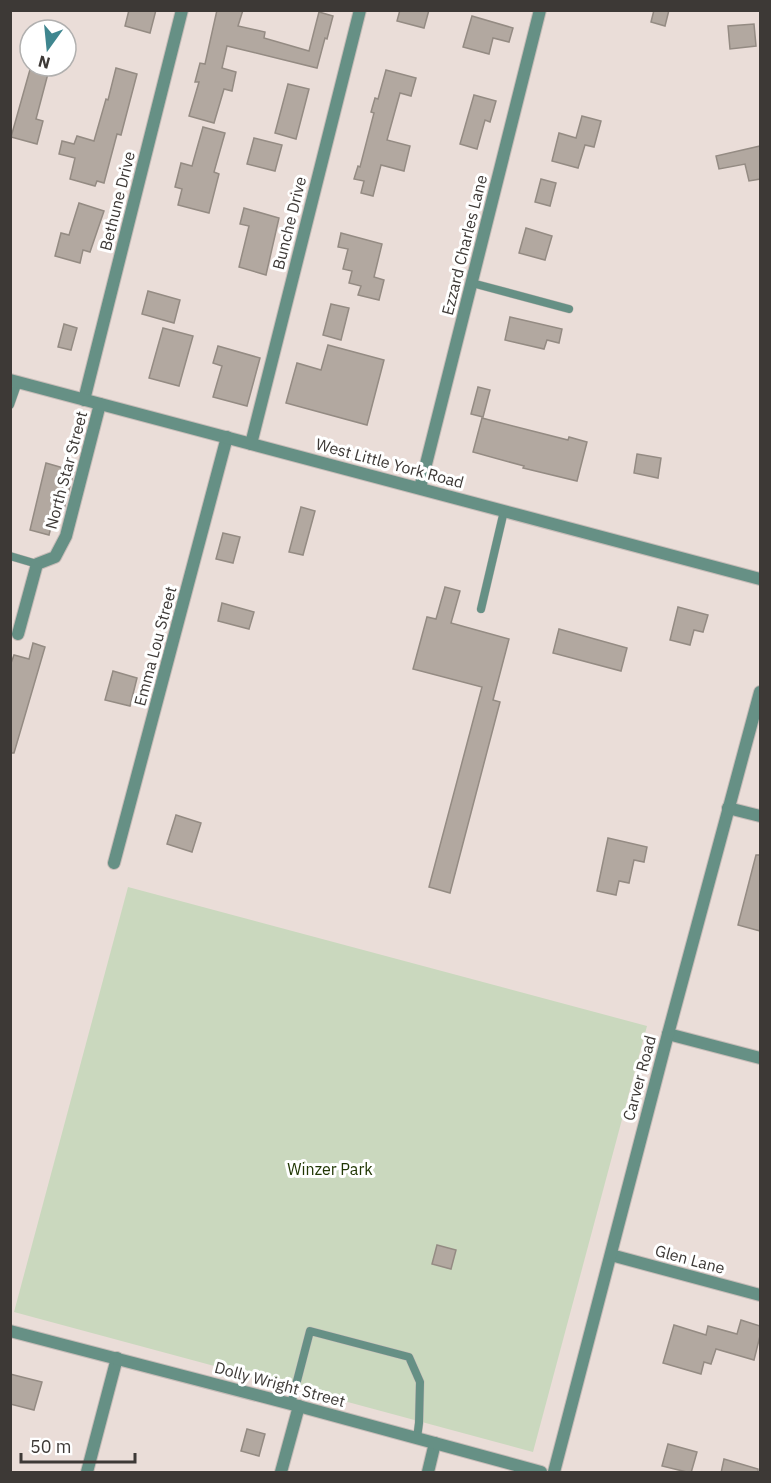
<svg xmlns="http://www.w3.org/2000/svg" width="771" height="1483" font-family="'IBM Plex Sans',sans-serif">
<style>
.green{fill:#cad8be}
.building{fill:#b2a8a0;stroke:#948b83;stroke-width:1.5}
.lines{fill:none;stroke-linecap:round;stroke-linejoin:round}
.service-casing{stroke:#c7bcb8;stroke-width:9}
.minor-casing{stroke:#c7bcb8;stroke-width:14}
.tertiary-casing{stroke:#c7bcb8;stroke-width:14}
.service{stroke:#669085;stroke-width:8}
.minor{stroke:#669085;stroke-width:12}
.tertiary{stroke:#669085;stroke-width:12}
.labels{text-anchor:middle;stroke-width:6;stroke-linejoin:round;paint-order:stroke}
.street-label{font-size:16px;fill:#3d3936;stroke:#fff}
.park-label{font-size:16px;fill:#213704;stroke:#fff}
</style>
<rect width="100%" height="100%" fill="#eaddd8"/>
<polygon class="green" points="128,887 647,1026 533,1452 14,1312"/>
<g class="building">
<polygon points="129,10 156,10 150,33 125,26"/>
<polygon points="217,10 243,10 238,26 265,32 264,38 309,51 319,12 333,16 327,39 325,38 317,68 227,46 222,68 236,72 232,91 224,89 214,123 189,116 199,82 195,82 200,63 205,64"/>
<polygon points="400,10 429,10 424,28 397,21"/>
<polygon points="654,10 669,10 665,26 651,22"/>
<polygon points="472,16 513,28 509,42 493,38 489,54 463,47"/>
<polygon points="754,24 756,46 730,49 728,26"/>
<polygon points="31,66 50,66 36,119 43,121 37,144 11,137"/>
<polygon points="116,68 137,74 121,135 117,134 104,183 97,181 95,186 70,179 75,158 59,154 62,141 74,144 77,136 94,141 106,99 108,100"/>
<polygon points="386,70 416,78 411,96 400,93 387,140 410,146 404,171 381,165 373,196 361,193 364,181 354,179 358,166 360,167 374,113 371,112 375,98 378,99"/>
<polygon points="288,84 309,89 296,139 275,133"/>
<polygon points="474,95 496,101 490,122 485,120 477,149 460,144"/>
<polygon points="582,116 601,121 594,147 585,145 578,168 552,161 559,133 576,138"/>
<polygon points="203,127 225,133 214,172 219,174 209,213 178,205 182,189 175,187 181,163 192,166"/>
<polygon points="254,138 282,145 275,171 247,164"/>
<polygon points="760,146 760,179 749,181 745,164 719,169 716,156"/>
<polygon points="541,179 556,183 550,206 535,202"/>
<polygon points="79,203 104,211 90,252 83,250 80,263 55,256 61,233 69,235"/>
<polygon points="244,208 279,218 266,275 239,267 249,226 240,224"/>
<polygon points="526,228 552,236 545,260 519,253"/>
<polygon points="341,233 382,244 374,277 384,280 379,300 358,295 361,286 349,283 352,271 343,269 348,249 338,247"/>
<polygon points="148,291 180,300 174,323 142,314"/>
<polygon points="331,304 349,308 341,340 323,335"/>
<polygon points="510,317 562,329 559,343 547,340 544,349 505,340"/>
<polygon points="64,324 77,328 71,350 58,347"/>
<polygon points="163,328 193,336 179,386 149,378"/>
<polygon points="328,345 384,360 367,425 286,403 297,363 321,370"/>
<polygon points="218,346 260,358 247,406 213,397 222,366 213,363"/>
<polygon points="478,387 490,390 483,417 471,414"/>
<polygon points="482,418 568,440 569,437 587,442 577,481 523,468 524,466 473,452"/>
<polygon points="637,454 661,458 658,478 634,473"/>
<polygon points="46,463 74,471 64,509 56,507 49,535 30,530"/>
<polygon points="301,507 315,511 303,555 289,552"/>
<polygon points="223,533 240,537 233,563 216,559"/>
<polygon points="445,587 460,591 451,623 509,639 493,700 500,702 450,893 429,887 482,687 413,669 427,617 436,619"/>
<polygon points="222,603 254,612 249,629 218,621"/>
<polygon points="678,607 708,615 703,632 694,630 690,645 670,640"/>
<polygon points="559,629 627,648 621,671 553,653"/>
<polygon points="33,643 45,647 14,753 10,753 10,666 14,655 29,659"/>
<polygon points="113,671 137,678 130,706 105,700"/>
<polygon points="176,815 201,823 192,852 167,844"/>
<polygon points="608,838 647,847 644,862 634,860 629,883 619,881 616,895 597,891"/>
<polygon points="756,855 760,855 760,931 738,925"/>
<polygon points="437,1245 456,1250 451,1269 432,1264"/>
<polygon points="741,1320 760,1326 760,1336 754,1360 716,1349 711,1364 704,1362 701,1374 663,1363 674,1325 706,1335 708,1326 737,1334"/>
<polygon points="10,1374 42,1382 34,1410 10,1404"/>
<polygon points="247,1429 265,1434 259,1456 241,1451"/>
<polygon points="668,1444 697,1452 691,1473 662,1466"/>
<polygon points="724,1459 758,1469 758,1473 721,1473"/>
</g>
<g class="lines">
<g class="service-casing">
<g id="service">
<polyline points="472,283 569,309"/>
<polyline points="10,405 18,382"/>
<polyline points="10,556 37,564"/>
<polyline points="481,609 504,511"/>
<polyline points="291,1404 310,1331 409,1357 420,1382 419,1423 417,1438"/>
</g>
</g>
<g class="minor-casing">
<g id="minor">
<polyline points="84,400 182,10"/>
<polyline points="251,444 360,10"/>
<polyline points="420,488 540,10"/>
<polyline points="18,634 37,564 55,557 66,536 100,404"/>
<polyline points="728,808 760,816"/>
<polyline points="114,863 227,437"/>
<polyline points="668,1034 760,1058"/>
<polyline points="611,1255 760,1295"/>
<polyline points="87,1472 117,1358"/>
<polyline points="281,1472 299,1406"/>
<polyline points="428,1472 435,1443"/>
</g>
</g>
<g class="tertiary-casing">
<g id="tertiary">
<polyline points="10,380 760,579"/>
<polyline points="10,1331 291,1404 541,1472"/>
<polyline points="554,1472 668,1034 760,692"/>
</g>
</g>
<use href="#service" class="service"/>
<use href="#minor" class="minor"/>
<use href="#tertiary" class="tertiary"/>
</g>
<g class="labels">
<g class="street-label">
<text transform="translate(117 201) rotate(-76)" y="6">Bethune Drive</text>
<text transform="translate(289 223) rotate(-76)" y="6">Bunche Drive</text>
<text transform="translate(464 245) rotate(-76)" y="6">Ezzard Charles Lane</text>
<text transform="translate(390 463) rotate(15)" y="6">West Little York Road</text>
<text transform="translate(66 470) rotate(-75)" y="6">North Star Street</text>
<text transform="translate(155 646) rotate(-75)" y="6">Emma Lou Street</text>
<text transform="translate(639 1078) rotate(-75)" y="6">Carver Road</text>
<text transform="translate(690 1259) rotate(15)" y="6">Glen Lane</text>
<text transform="translate(280 1384) rotate(15)" y="6">Dolly Wright Street</text>
</g>
<g class="park-label">
<text x="330" y="1175">Winzer Park</text>
</g>
</g>
<rect width="771" height="1483" fill="none" stroke="#3d3936" stroke-width="24"/>
<g transform="translate(48 48) rotate(195)"><circle r="28" fill="#ffffff" stroke="#b1b0af" stroke-width="1.5"/>
<path d="M0-4.5L10 22L0 15L-10 22Z" fill="#3f868f"/>
<text y="-9" font-size="16" font-weight="bold" text-anchor="middle" fill="#3d3936">N</text>
</g>
<path d="M21 1453v9h114v-9" fill="none" stroke="#3d3936" stroke-width="3"/>
<text x="30" y="1453" font-size="18" fill="#3d3936" stroke="#ffffff" stroke-width="4.5" paint-order="stroke">50 m</text>
</svg>
